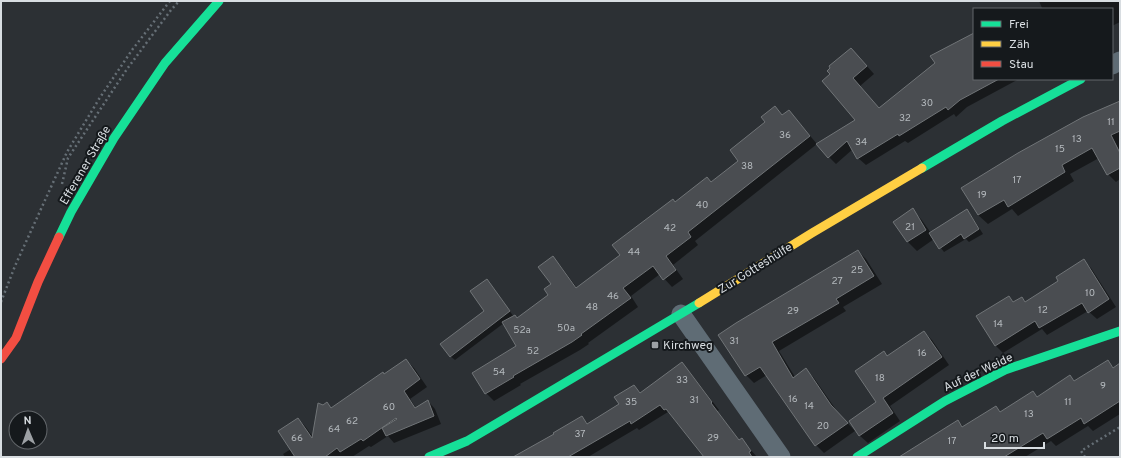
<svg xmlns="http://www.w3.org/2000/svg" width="1121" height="458" font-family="Overpass,sans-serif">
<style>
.shadow{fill:#0007}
.building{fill:#4a4d51;stroke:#707477}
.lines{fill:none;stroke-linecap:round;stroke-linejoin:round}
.path{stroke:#666f76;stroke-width:2.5;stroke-dasharray:2 3;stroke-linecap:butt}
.street{stroke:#5f6c75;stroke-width:19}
.fast{stroke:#16e098;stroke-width:9}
.slow{stroke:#ffcf43;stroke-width:9}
.jam{stroke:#f24e42;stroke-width:9}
.poi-dot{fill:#9ca0a4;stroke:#15191c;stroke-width:1.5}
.labels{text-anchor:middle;stroke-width:4;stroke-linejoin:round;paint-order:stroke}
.number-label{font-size:10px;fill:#b4b9bd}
.street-label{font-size:12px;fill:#d8dde1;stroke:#15191c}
.poi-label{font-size:12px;fill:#d8dde1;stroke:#15191c;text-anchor:start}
</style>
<rect width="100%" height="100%" fill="#2c3034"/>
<g class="shadow">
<polygon points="1039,1 1120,1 1120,22 1112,26 1112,9 1040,9 1042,8"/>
<polygon points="974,33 974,79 1019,79 967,107 956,117 954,114 908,143 905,141 866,165 858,158 853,149 836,164 829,157 857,120 823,81 858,56 874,74 860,86 879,109 937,63 932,56"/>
<polygon points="1120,101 1120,179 1116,182 1106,172 1099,158 1070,174 1074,181 1018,216 1012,209 988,224 978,215 962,188"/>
<polygon points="775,108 783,116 789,111 817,144 695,241 698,245 673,265 683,279 672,287 660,274 631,296 638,307 588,343 589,344 580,350 520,384 521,385 494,401 486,393 474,373 517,346 504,323 455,360 450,356 485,311 491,285 514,317 515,316 518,319 549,296 552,285 553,257 560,265 577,288 622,255 675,203 711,183 739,161 766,122"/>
<polygon points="912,210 921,219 931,233 967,211 971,215 983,234 969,242 966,239 944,252 934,239 917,251 908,242 894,222"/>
<polygon points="858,251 866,259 882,284 843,307 846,311 779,351 795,377 806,370 814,378 839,414 855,431 824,453 816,445 767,375 754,383 746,375 719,336"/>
<polygon points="1084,261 1091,268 1116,307 1097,319 1088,311 1047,335 1042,329 1003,353 995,345 1009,297 1015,303 1022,298 1026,302 1060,282"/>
<polygon points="924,332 932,340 949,365 890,406 900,421 868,443 860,436 850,421 877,403 884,353 888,357"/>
<polygon points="406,360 414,368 427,387 410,399 416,408 428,401 435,409 441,424 394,443 388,436 371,447 369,446 352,457 285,457 283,454 291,449 298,419 305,426 313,437 324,406 327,404 332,409"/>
<polygon points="1108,362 1114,368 1120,364 1120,414 1093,431 1088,426 1056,446 1051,441 1025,457 901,457 958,422 964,427 996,407 1001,412 1033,392 1038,397 1070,377 1075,381"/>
<polygon points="681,364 689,371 719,410 717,411 740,441 742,440 757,457 704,457 668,412 639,430 637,428 588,457 522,457 582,417 588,424 620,405 634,386 641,393"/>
</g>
<g class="building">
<polygon points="974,33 974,79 999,79 960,100 948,110 946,107 899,136 898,134 857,159 847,141 828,158 816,144 855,120 822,81 830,74 827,71 830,68 829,66 851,48 867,66 853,78 879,108 935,63 930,56"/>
<polygon points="1120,101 1120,131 1111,135 1120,153 1120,168 1107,175 1092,148 1062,165 1065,172 1008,207 1004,200 978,215 961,188 1018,153 1083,117"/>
<polygon points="775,106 782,115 789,110 810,136 688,232 691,237 666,256 676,270 663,280 653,266 623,288 631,298 581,334 582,335 572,342 513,376 514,377 485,394 472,373 516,346 502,322 515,315 517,318 548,295 544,289 551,284 538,267 553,256 576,288 620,255 612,245 673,199 675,202 707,177 711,182 738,161 730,150 765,122 761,117"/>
<polygon points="913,208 926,230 907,242 893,222"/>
<polygon points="967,209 979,229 964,239 961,234 939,249 929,233"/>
<polygon points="858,250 874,276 836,299 839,303 772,342 793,378 806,368 831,405 848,423 815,446 760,367 745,376 718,335 736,323"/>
<polygon points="1084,259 1109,299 1088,313 1082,303 1039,328 1035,321 995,346 976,316 1009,296 1013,302 1022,297 1025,302 1058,281 1056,277"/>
<polygon points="487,279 510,311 450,357 440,344 484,311 470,291"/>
<polygon points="924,331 942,357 883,398 893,413 859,436 849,421 876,402 855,371 884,351 887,356"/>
<polygon points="406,359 420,379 404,391 415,408 428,400 434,416 386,436 382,428 397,419 396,418 363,441 361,439 340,452 337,448 325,457 295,457 278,431 298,418 312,438 318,403 323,405 327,402 331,408 383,372 384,374"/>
<polygon points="1108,360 1113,368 1120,363 1120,401 1084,424 1081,418 1047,439 1043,433 1004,457 899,457 958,420 962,427 996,406 1000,412 1033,391 1037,397 1070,375 1074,381"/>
<polygon points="682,362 712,402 711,403 739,440 742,438 751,451 749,452 752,457 704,457 666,409 664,410 660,405 631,424 630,421 568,457 513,457 554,434 553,433 582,416 587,424 619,404 614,397 634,385 640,393"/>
</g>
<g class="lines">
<g class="path">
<polyline points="62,184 68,158 127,69 171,10 179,1"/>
<polyline points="1,302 15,266 67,152 99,99 132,50 170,1"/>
<polyline points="1085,457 1081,451 1120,427"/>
</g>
<g class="street">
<polyline points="1112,65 1120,61"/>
<polyline points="681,314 781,457"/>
</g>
<g class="fast">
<polyline points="922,168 1002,121 1081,79"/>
<polyline points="59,237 71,212 114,138 165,63 219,1"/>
<polyline points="429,457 467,441 699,303"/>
<polyline points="857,457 945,401 1005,370 1120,331"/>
</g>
<polyline class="slow" points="699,303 812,233 922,168"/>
<polyline class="jam" points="1,359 16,338 38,282 59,237"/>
</g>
<rect class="poi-dot" x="651" y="341" width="8" height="8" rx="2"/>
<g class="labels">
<g class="number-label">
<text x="927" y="106">30</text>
<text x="905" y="121">32</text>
<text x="1111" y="125">11</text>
<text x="785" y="138">36</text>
<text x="1077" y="142">13</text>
<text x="861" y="145">34</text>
<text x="1060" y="152">15</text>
<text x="747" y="169">38</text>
<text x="1017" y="183">17</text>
<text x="982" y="198">19</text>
<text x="702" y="208">40</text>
<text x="910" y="230">21</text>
<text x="670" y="231">42</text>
<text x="634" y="255">44</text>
<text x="857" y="273">25</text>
<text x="837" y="284">27</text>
<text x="1090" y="296">10</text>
<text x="613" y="299">46</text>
<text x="592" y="310">48</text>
<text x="1043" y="313">12</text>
<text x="793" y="314">29</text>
<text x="998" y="327">14</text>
<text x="566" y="331">50a</text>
<text x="522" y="333">52a</text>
<text x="734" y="344">31</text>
<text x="533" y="354">52</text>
<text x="922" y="356">16</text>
<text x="499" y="375">54</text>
<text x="880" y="381">18</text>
<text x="682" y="383">33</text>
<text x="1103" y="389">9</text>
<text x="793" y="402">16</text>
<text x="694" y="403">31</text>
<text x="631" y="405">35</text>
<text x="1068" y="405">11</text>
<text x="809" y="409">14</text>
<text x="389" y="410">60</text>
<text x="1029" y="417">13</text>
<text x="352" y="424">62</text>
<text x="823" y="429">20</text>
<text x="334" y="432">64</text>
<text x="580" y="437">37</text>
<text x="297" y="441">66</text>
<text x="713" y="441">29</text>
<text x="952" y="444">17</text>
</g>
<g class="street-label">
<text transform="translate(85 165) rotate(-60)" y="4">Efferener Straße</text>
<text transform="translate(755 268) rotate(-32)" y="4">Zur Gotteshülfe</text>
<text transform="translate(978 372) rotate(-25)" y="4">Auf der Weide</text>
</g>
<g class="poi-label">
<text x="663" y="349">Kirchweg</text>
</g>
</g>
<rect width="1121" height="458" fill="none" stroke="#d8dde1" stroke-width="4"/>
<rect x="973" y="8" width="140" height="72" fill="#15191c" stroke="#63676b"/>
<rect x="981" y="21" width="20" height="6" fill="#16e098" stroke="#63676b"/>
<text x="1009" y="28" font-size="12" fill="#d8dde1">Frei</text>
<rect x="981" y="41" width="20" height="6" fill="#ffcf43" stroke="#63676b"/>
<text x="1009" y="48" font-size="12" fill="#d8dde1">Zäh</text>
<rect x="981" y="61" width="20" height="6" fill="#f24e42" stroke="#63676b"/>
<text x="1009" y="68" font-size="12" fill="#d8dde1">Stau</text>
<g transform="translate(28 430) rotate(358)"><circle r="19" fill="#15191c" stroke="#63676b"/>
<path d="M0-3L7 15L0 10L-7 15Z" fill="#9ca0a4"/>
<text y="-6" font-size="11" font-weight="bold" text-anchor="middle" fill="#d8dde1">N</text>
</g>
<path d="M985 442v6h59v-6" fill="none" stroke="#d8dde1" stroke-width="2"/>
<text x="991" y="442" font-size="12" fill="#d8dde1" stroke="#15191c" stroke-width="3" paint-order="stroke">20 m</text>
</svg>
